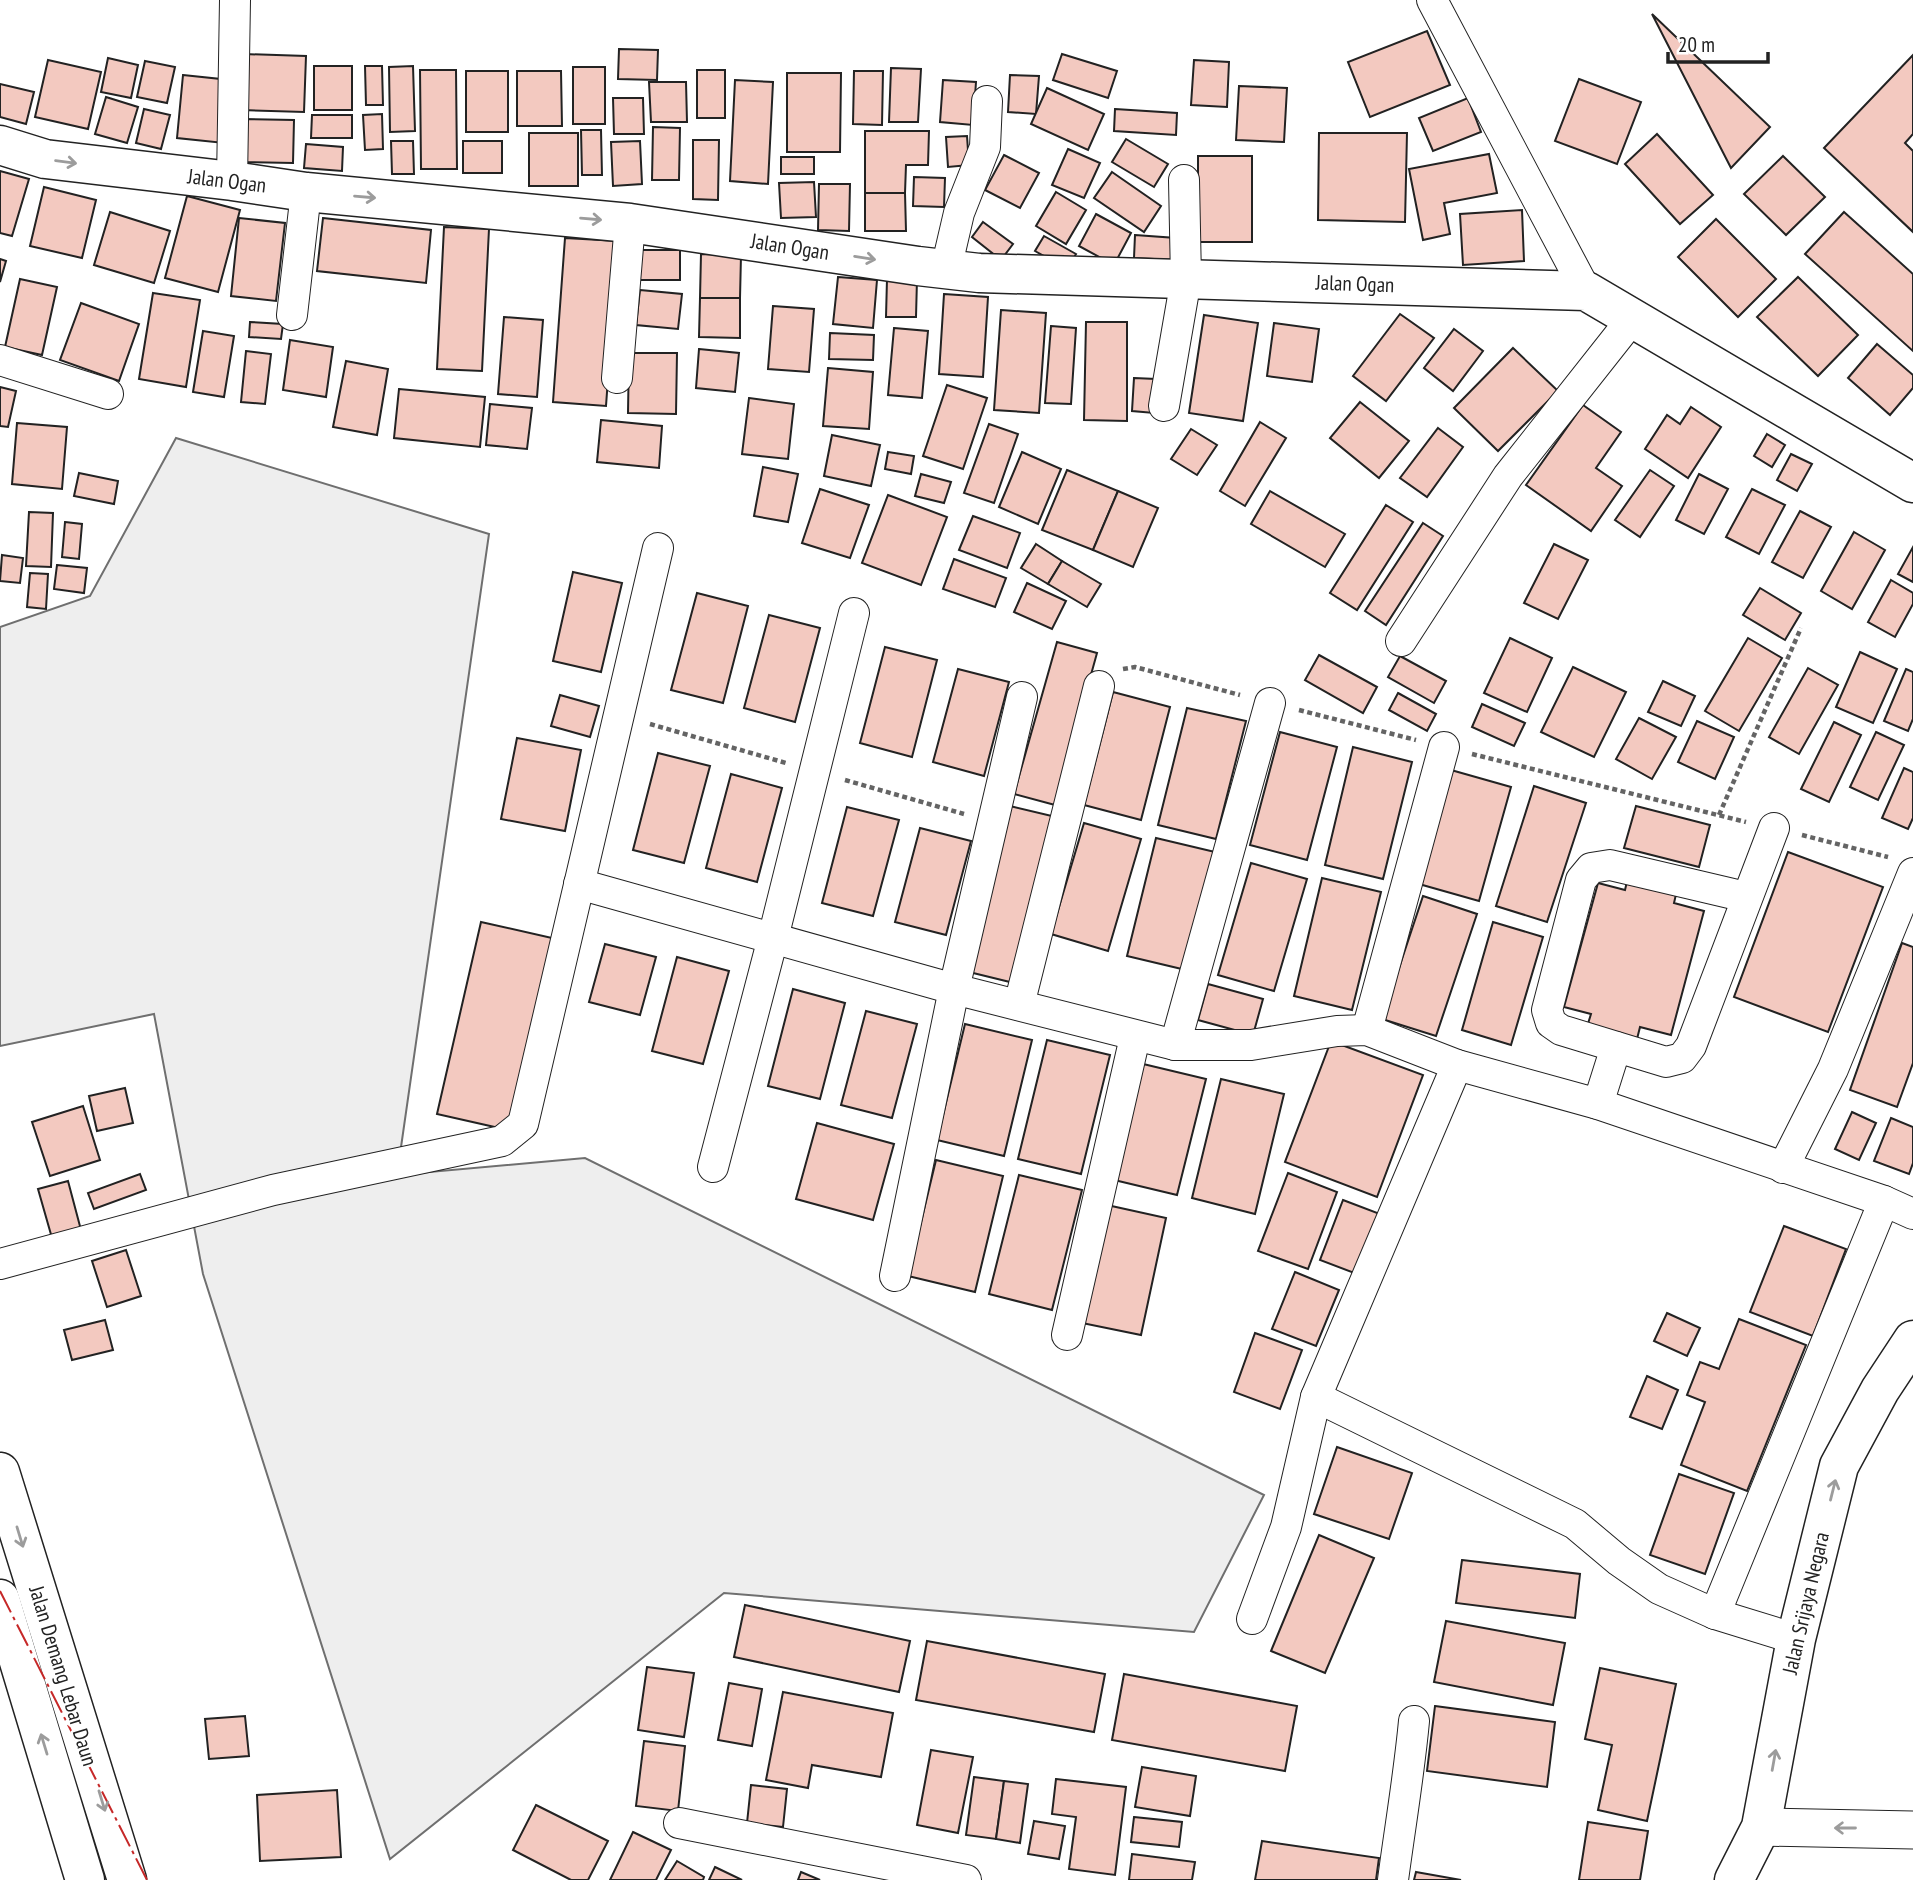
<svg xmlns="http://www.w3.org/2000/svg" width="1913" height="1880" font-family="'PT Sans Narrow',sans-serif">
<style>
.green{fill:#eee;stroke:#6f6f6f;stroke-width:2}
.building{fill:#f3c9c0;stroke:#222;stroke-width:2}
.lines{fill:none;stroke-linecap:round;stroke-linejoin:round}
.minor-casing{stroke:#222;stroke-width:32}
.tertiary-casing{stroke:#222;stroke-width:39}
.secondary-casing{stroke:#222;stroke-width:41}
.trunk-casing{stroke:#222;stroke-width:41}
.path{stroke:#646464;stroke-width:4.5;stroke-dasharray:5 3.5;stroke-linecap:butt}
.minor{stroke:#fff;stroke-width:30}
.tertiary{stroke:#fff;stroke-width:37}
.secondary{stroke:#fff;stroke-width:38}
.trunk{stroke:#fff;stroke-width:38}
.power{stroke:#c62828;stroke-width:2;stroke-dasharray:24 5 3.5 5;stroke-linecap:butt}
.oneway{stroke:#9c9c9c}
.labels{text-anchor:middle;stroke-width:5;stroke-linejoin:round;paint-order:stroke}
.street-label{font-size:21px;fill:#222;stroke:#fff}
</style>
<rect width="100%" height="100%" fill="#fff"/>
<polygon class="green" points="176,438 489,534 397,1175 585,1158 1264,1495 1194,1632 724,1593 390,1859 203,1274 154,1014 0,1046 0,627 90,596"/>
<g class="building">
<polygon points="1652,14 1770,127 1731,168"/>
<polygon points="1427,31 1450,85 1370,117 1348,62"/>
<polygon points="619,49 658,50 657,80 618,79"/>
<polygon points="244,54 306,56 304,112 242,110"/>
<polygon points="1062,54 1117,71 1108,98 1053,80"/>
<polygon points="1913,55 1913,134 1905,143 1913,151 1913,232 1824,148"/>
<polygon points="108,58 138,65 131,98 101,92"/>
<polygon points="48,60 101,72 88,129 35,117"/>
<polygon points="1194,60 1229,62 1227,107 1191,105"/>
<polygon points="145,61 175,67 167,103 137,97"/>
<rect x="314" y="66" width="38" height="44"/>
<polygon points="365,66 382,66 383,105 366,105"/>
<polygon points="413,66 415,131 390,132 389,67"/>
<rect x="573" y="67" width="32" height="57"/>
<polygon points="891,68 921,69 918,122 889,122"/>
<polygon points="420,70 456,70 457,169 421,169"/>
<rect x="697" y="70" width="28" height="48"/>
<rect x="466" y="71" width="42" height="61"/>
<polygon points="517,71 561,71 562,126 517,126"/>
<polygon points="854,71 883,71 882,125 853,124"/>
<polygon points="787,73 841,73 840,152 787,152"/>
<polygon points="183,75 230,80 224,143 177,138"/>
<polygon points="1010,75 1039,76 1036,114 1008,112"/>
<polygon points="1579,79 1641,102 1617,164 1555,141"/>
<polygon points="735,80 773,82 768,184 730,181"/>
<polygon points="943,80 976,82 973,125 940,122"/>
<polygon points="649,82 686,82 687,122 651,122"/>
<polygon points="0,84 34,92 26,124 0,117"/>
<polygon points="1239,86 1287,88 1284,142 1236,140"/>
<polygon points="1047,88 1104,114 1088,150 1031,124"/>
<polygon points="106,97 138,107 127,143 95,134"/>
<polygon points="613,98 643,98 644,134 614,134"/>
<polygon points="1468,98 1481,132 1433,151 1419,118"/>
<polygon points="144,109 170,115 161,149 136,143"/>
<polygon points="1115,109 1177,113 1176,135 1114,131"/>
<polygon points="382,114 383,149 365,150 363,115"/>
<polygon points="312,115 352,115 352,138 311,138"/>
<polygon points="243,119 294,120 293,163 242,162"/>
<polygon points="653,127 680,128 679,180 652,180"/>
<polygon points="581,130 601,130 602,175 582,175"/>
<polygon points="865,131 929,131 928,165 906,165 905,193 865,193"/>
<rect x="529" y="133" width="49" height="53"/>
<polygon points="1319,133 1407,133 1405,222 1318,220"/>
<polygon points="1657,134 1713,195 1680,224 1625,164"/>
<polygon points="967,136 969,165 948,167 946,137"/>
<polygon points="1126,139 1168,164 1154,187 1112,162"/>
<polygon points="693,140 719,140 718,200 693,199"/>
<polygon points="391,141 413,141 414,174 392,174"/>
<rect x="463" y="141" width="39" height="32"/>
<polygon points="640,141 642,184 613,186 611,142"/>
<polygon points="306,144 343,147 342,171 304,168"/>
<polygon points="1068,149 1100,163 1084,198 1052,185"/>
<polygon points="1489,154 1497,193 1444,203 1450,234 1423,240 1409,169"/>
<polygon points="1004,155 1039,173 1020,208 985,190"/>
<rect x="1198" y="156" width="54" height="86"/>
<polygon points="1783,156 1825,197 1786,235 1744,194"/>
<rect x="781" y="157" width="33" height="17"/>
<polygon points="0,171 29,179 12,236 0,233"/>
<polygon points="1112,172 1161,206 1144,232 1094,198"/>
<polygon points="914,177 945,178 944,207 913,206"/>
<polygon points="814,182 816,217 781,218 779,183"/>
<polygon points="819,184 850,184 849,231 818,230"/>
<polygon points="44,187 96,200 82,258 30,246"/>
<polygon points="1056,192 1086,210 1066,244 1036,226"/>
<polygon points="865,193 905,193 906,231 865,231"/>
<polygon points="187,196 240,210 218,292 165,278"/>
<polygon points="1522,210 1524,261 1463,265 1460,214"/>
<polygon points="110,212 170,231 154,283 94,265"/>
<polygon points="1844,212 1913,274 1913,351 1805,254"/>
<polygon points="1096,214 1131,233 1114,265 1079,246"/>
<polygon points="239,218 285,223 276,301 231,296"/>
<polygon points="323,218 431,230 426,283 317,271"/>
<polygon points="1716,219 1776,279 1738,317 1678,257"/>
<polygon points="983,222 1013,244 1001,260 972,237"/>
<polygon points="444,227 489,229 482,371 437,369"/>
<polygon points="1135,235 1176,238 1174,260 1134,258"/>
<polygon points="1044,236 1076,254 1067,269 1035,251"/>
<polygon points="565,238 618,241 606,406 553,402"/>
<rect x="638" y="250" width="42" height="30"/>
<polygon points="701,254 741,255 740,298 700,298"/>
<polygon points="0,259 6,261 0,282"/>
<polygon points="838,277 877,280 873,328 833,324"/>
<polygon points="1798,277 1858,335 1818,376 1757,317"/>
<polygon points="20,279 57,287 42,355 5,347"/>
<polygon points="887,279 917,279 916,317 886,317"/>
<polygon points="640,290 682,294 678,329 636,325"/>
<polygon points="153,293 200,300 186,387 139,379"/>
<polygon points="944,294 988,297 983,377 939,374"/>
<polygon points="700,298 740,298 740,338 699,337"/>
<polygon points="81,303 139,324 119,381 60,360"/>
<polygon points="773,306 814,309 809,372 768,369"/>
<polygon points="1001,310 1046,313 1039,413 994,410"/>
<polygon points="1400,314 1434,338 1386,401 1353,376"/>
<polygon points="1204,315 1258,323 1243,421 1189,413"/>
<polygon points="504,317 543,320 537,397 498,394"/>
<polygon points="250,322 283,324 281,339 249,337"/>
<polygon points="1086,322 1127,322 1127,421 1084,420"/>
<polygon points="1274,323 1319,329 1312,382 1267,376"/>
<polygon points="1051,326 1076,328 1071,404 1045,403"/>
<polygon points="894,328 928,331 922,398 888,395"/>
<polygon points="1454,329 1483,351 1453,391 1424,368"/>
<polygon points="203,331 234,336 224,397 193,392"/>
<polygon points="830,333 874,335 873,360 829,359"/>
<polygon points="290,340 333,347 326,397 283,390"/>
<polygon points="1877,344 1913,375 1913,388 1890,415 1848,378"/>
<polygon points="1513,348 1558,391 1498,451 1454,408"/>
<polygon points="699,349 739,353 735,392 696,388"/>
<polygon points="246,351 271,354 265,404 241,402"/>
<polygon points="629,353 677,353 676,414 628,413"/>
<polygon points="346,361 388,369 377,435 333,427"/>
<polygon points="828,368 873,372 869,429 823,426"/>
<polygon points="1134,378 1156,379 1154,413 1132,411"/>
<polygon points="947,385 987,398 963,469 923,456"/>
<polygon points="0,387 16,391 8,427 0,426"/>
<polygon points="399,389 485,397 480,447 394,438"/>
<polygon points="749,398 794,404 788,459 742,454"/>
<polygon points="1360,402 1409,441 1379,478 1330,438"/>
<polygon points="490,404 532,408 527,449 486,445"/>
<polygon points="1583,405 1621,432 1596,468 1622,486 1591,531 1526,485"/>
<polygon points="1691,407 1721,427 1688,478 1645,449 1667,415 1680,424"/>
<polygon points="601,420 662,426 659,468 597,462"/>
<polygon points="1260,422 1286,438 1245,506 1220,491"/>
<polygon points="17,423 67,427 62,489 12,484"/>
<polygon points="989,424 1018,434 994,503 964,493"/>
<polygon points="1438,428 1463,447 1427,497 1400,478"/>
<polygon points="1191,429 1217,445 1197,475 1171,459"/>
<polygon points="1767,434 1785,445 1772,467 1754,456"/>
<polygon points="832,435 880,445 871,486 824,476"/>
<polygon points="888,452 914,456 911,474 885,469"/>
<polygon points="1022,452 1061,469 1038,524 999,507"/>
<polygon points="1791,454 1812,464 1797,491 1777,480"/>
<polygon points="763,467 798,474 788,522 754,516"/>
<polygon points="1067,470 1118,491 1093,550 1042,530"/>
<polygon points="1650,470 1674,486 1640,537 1615,520"/>
<polygon points="79,473 118,481 114,504 74,496"/>
<polygon points="921,474 951,482 944,503 915,496"/>
<polygon points="1699,474 1728,489 1704,534 1676,520"/>
<polygon points="820,489 869,505 850,558 802,543"/>
<polygon points="1752,489 1785,505 1759,554 1726,537"/>
<polygon points="1118,491 1158,508 1133,567 1093,550"/>
<polygon points="1270,491 1345,534 1325,567 1251,524"/>
<polygon points="888,495 947,517 921,585 862,563"/>
<polygon points="1386,505 1413,522 1357,610 1330,593"/>
<polygon points="1800,511 1831,527 1803,578 1772,562"/>
<polygon points="29,512 53,513 51,567 26,566"/>
<polygon points="973,516 1020,533 1007,568 959,550"/>
<polygon points="65,522 82,524 79,559 62,557"/>
<polygon points="1423,523 1443,536 1386,625 1365,611"/>
<polygon points="1854,532 1885,550 1852,609 1821,591"/>
<polygon points="1036,544 1062,561 1048,584 1021,568"/>
<polygon points="1554,544 1588,560 1558,619 1524,603"/>
<polygon points="1913,547 1913,582 1898,574"/>
<polygon points="2,555 23,558 20,583 0,581"/>
<polygon points="954,559 1006,578 995,607 943,589"/>
<polygon points="1062,561 1101,584 1087,607 1048,584"/>
<polygon points="57,565 87,568 84,593 54,589"/>
<polygon points="573,572 622,583 601,672 553,661"/>
<polygon points="30,573 48,574 46,609 27,607"/>
<polygon points="1891,580 1913,593 1913,604 1895,637 1868,622"/>
<polygon points="1027,583 1066,601 1052,629 1014,612"/>
<polygon points="1760,588 1801,613 1785,640 1743,615"/>
<polygon points="697,593 748,606 723,703 671,690"/>
<polygon points="769,615 820,628 795,722 744,708"/>
<polygon points="1510,638 1552,658 1527,712 1484,693"/>
<polygon points="1748,638 1782,658 1739,731 1705,711"/>
<polygon points="1057,642 1097,653 1055,805 1014,794"/>
<polygon points="885,647 937,660 912,757 860,743"/>
<polygon points="1860,652 1897,669 1873,723 1836,707"/>
<polygon points="1319,655 1377,687 1363,713 1305,680"/>
<polygon points="1400,656 1446,681 1434,703 1388,677"/>
<polygon points="1573,667 1626,692 1594,757 1541,732"/>
<polygon points="1808,668 1838,685 1799,754 1769,737"/>
<polygon points="958,669 1009,682 984,776 933,762"/>
<polygon points="1906,669 1913,672 1913,719 1908,731 1884,721"/>
<polygon points="1663,681 1695,696 1681,726 1648,712"/>
<polygon points="1113,692 1170,707 1141,820 1084,805"/>
<polygon points="1398,693 1436,714 1427,731 1389,710"/>
<polygon points="560,695 599,706 590,737 551,726"/>
<polygon points="1482,704 1525,723 1514,746 1472,727"/>
<polygon points="1187,708 1246,721 1216,839 1158,825"/>
<polygon points="1639,718 1676,737 1652,779 1616,759"/>
<polygon points="1697,721 1734,737 1715,779 1678,762"/>
<polygon points="1834,722 1861,735 1829,802 1801,789"/>
<polygon points="1280,732 1337,747 1307,860 1250,845"/>
<polygon points="1876,732 1904,745 1878,800 1850,787"/>
<polygon points="517,738 581,750 565,831 501,819"/>
<polygon points="1353,747 1412,762 1383,879 1325,865"/>
<polygon points="658,753 710,766 684,863 633,850"/>
<polygon points="1904,768 1913,772 1913,818 1908,829 1882,818"/>
<polygon points="1451,770 1511,787 1479,901 1419,884"/>
<polygon points="731,774 782,788 757,882 706,868"/>
<polygon points="1534,786 1586,803 1547,922 1496,906"/>
<polygon points="1010,806 1056,817 1014,983 969,972"/>
<polygon points="1636,806 1710,825 1699,867 1624,848"/>
<polygon points="847,807 899,820 873,916 822,903"/>
<polygon points="1084,823 1141,839 1108,951 1051,934"/>
<polygon points="920,828 971,841 946,935 895,922"/>
<polygon points="1156,838 1215,852 1186,970 1127,956"/>
<polygon points="1788,852 1883,887 1828,1032 1734,997"/>
<polygon points="1251,863 1307,879 1274,991 1218,975"/>
<polygon points="1628,877 1677,890 1674,903 1704,911 1671,1035 1640,1027 1636,1043 1586,1030 1591,1014 1564,1007 1598,883 1625,890"/>
<polygon points="1322,878 1381,892 1352,1010 1294,996"/>
<polygon points="1423,896 1477,914 1436,1036 1382,1019"/>
<polygon points="481,922 552,938 508,1130 437,1114"/>
<polygon points="1493,922 1543,937 1511,1045 1462,1030"/>
<polygon points="1902,943 1913,947 1913,1063 1897,1107 1850,1090"/>
<polygon points="605,944 656,957 640,1015 589,1002"/>
<polygon points="677,957 729,971 703,1064 652,1051"/>
<polygon points="1208,984 1263,999 1253,1035 1198,1020"/>
<polygon points="793,989 845,1003 820,1099 768,1086"/>
<polygon points="866,1011 917,1024 892,1118 841,1105"/>
<polygon points="965,1024 1032,1040 1004,1156 937,1140"/>
<polygon points="1047,1040 1110,1055 1081,1174 1018,1159"/>
<polygon points="1331,1041 1423,1075 1377,1197 1285,1162"/>
<polygon points="1139,1063 1206,1079 1177,1195 1110,1179"/>
<polygon points="1221,1079 1284,1094 1255,1214 1192,1198"/>
<polygon points="125,1088 133,1123 97,1131 89,1096"/>
<polygon points="83,1106 100,1160 50,1176 32,1122"/>
<polygon points="1852,1112 1876,1123 1859,1160 1835,1149"/>
<polygon points="1891,1118 1913,1127 1913,1163 1909,1174 1874,1161"/>
<polygon points="817,1123 894,1144 873,1220 796,1199"/>
<polygon points="936,1160 1003,1176 975,1292 908,1276"/>
<polygon points="1288,1173 1337,1192 1308,1269 1258,1251"/>
<polygon points="140,1174 146,1190 94,1209 88,1193"/>
<polygon points="1019,1175 1082,1190 1052,1310 989,1294"/>
<polygon points="68,1181 81,1230 52,1238 38,1189"/>
<polygon points="1343,1200 1380,1214 1357,1274 1320,1260"/>
<polygon points="1107,1205 1166,1218 1141,1335 1082,1323"/>
<polygon points="1784,1226 1846,1249 1813,1336 1750,1312"/>
<polygon points="126,1250 141,1296 107,1307 92,1261"/>
<polygon points="1295,1272 1339,1290 1316,1346 1272,1329"/>
<polygon points="1667,1313 1700,1328 1687,1356 1654,1341"/>
<polygon points="1739,1319 1806,1345 1747,1491 1681,1465 1705,1402 1687,1395 1700,1362 1719,1369"/>
<polygon points="105,1320 113,1350 72,1360 64,1330"/>
<polygon points="1255,1333 1302,1350 1280,1409 1234,1392"/>
<polygon points="1647,1376 1678,1390 1662,1429 1630,1417"/>
<polygon points="1337,1447 1412,1473 1389,1539 1314,1514"/>
<polygon points="1679,1474 1734,1493 1705,1574 1650,1555"/>
<polygon points="1319,1535 1374,1558 1325,1673 1271,1651"/>
<polygon points="1462,1560 1580,1574 1575,1618 1456,1603"/>
<polygon points="745,1605 910,1641 899,1692 734,1657"/>
<polygon points="1446,1621 1565,1643 1553,1705 1434,1682"/>
<polygon points="927,1641 1105,1674 1094,1732 916,1700"/>
<polygon points="647,1667 694,1673 684,1737 638,1730"/>
<polygon points="1600,1668 1676,1684 1647,1821 1598,1810 1612,1745 1585,1739"/>
<polygon points="1124,1674 1297,1706 1285,1771 1112,1740"/>
<polygon points="729,1683 762,1689 752,1746 718,1740"/>
<polygon points="783,1692 893,1713 881,1777 812,1765 808,1788 766,1780"/>
<polygon points="1435,1706 1555,1722 1547,1787 1427,1771"/>
<polygon points="245,1716 249,1756 209,1759 205,1719"/>
<polygon points="644,1741 685,1746 678,1811 636,1806"/>
<polygon points="931,1750 973,1757 958,1833 917,1825"/>
<polygon points="1142,1767 1196,1776 1190,1816 1135,1807"/>
<polygon points="974,1777 1004,1781 996,1839 966,1835"/>
<polygon points="1056,1779 1126,1787 1115,1875 1069,1869 1076,1817 1052,1814"/>
<polygon points="1004,1781 1028,1784 1020,1843 996,1839"/>
<polygon points="751,1785 787,1789 783,1827 747,1823"/>
<polygon points="337,1790 341,1857 260,1861 257,1795"/>
<polygon points="536,1805 608,1841 588,1880 571,1880 513,1850"/>
<polygon points="1134,1817 1182,1822 1179,1847 1131,1842"/>
<polygon points="1034,1821 1065,1826 1059,1859 1028,1854"/>
<polygon points="1588,1822 1648,1831 1640,1880 1579,1880"/>
<polygon points="633,1832 671,1850 656,1880 610,1880"/>
<polygon points="1262,1841 1379,1858 1376,1880 1255,1880"/>
<polygon points="1132,1854 1195,1862 1192,1880 1129,1880"/>
<polygon points="677,1861 704,1877 703,1880 665,1880"/>
<polygon points="715,1867 742,1880 709,1880"/>
<polygon points="801,1872 820,1880 798,1880"/>
<polygon points="1416,1872 1461,1880 1414,1880"/>
</g>
<g class="lines">
<g class="minor-casing">
<g id="minor">
<polyline points="1432,0 1586,291"/>
<polyline points="232,181 235,0"/>
<polyline points="946,269 959,213 985,147 987,101"/>
<polyline points="292,315 306,192"/>
<polyline points="0,360 108,394"/>
<polyline points="617,378 630,223"/>
<polyline points="1164,406 1186,279 1184,180"/>
<polyline points="1401,641 1508,476 1632,319"/>
<polyline points="579,884 954,989 1175,1045 1251,1045 1337,1031 1367,1030 1457,1065 1598,1104 1884,1201 1913,1214"/>
<polyline points="1746,897 1610,865 1591,868 1581,880 1547,1010 1551,1023 1561,1030 1666,1062 1682,1058 1691,1046 1774,828"/>
<polyline points="1019,1005 1099,686"/>
<polyline points="1367,1030 1444,747"/>
<polyline points="1175,1045 1270,703"/>
<polyline points="1598,1104 1616,1047"/>
<polyline points="713,1167 773,938 854,613"/>
<polyline points="1783,1168 1833,1069 1913,873"/>
<polyline points="0,1264 273,1190 502,1141 523,1124 658,548"/>
<polyline points="895,1276 954,989 1022,697"/>
<polyline points="1067,1335 1135,1037"/>
<polyline points="1316,1397 1575,1524 1619,1561 1659,1589 1715,1614 1796,1639"/>
<polyline points="1715,1614 1884,1201"/>
<polyline points="1252,1619 1286,1527 1316,1397 1457,1065"/>
<polyline points="679,1823 966,1880"/>
<path d="M1393,1880c7,-53 16,-105 21,-159"/>
</g>
</g>
<g class="tertiary-casing">
<polyline id="tertiary" points="1761,1827 1913,1830"/>
</g>
<g class="secondary-casing">
<g id="secondary">
<polyline points="0,145 45,159 232,181 306,192 630,223 918,266 979,273 1586,291 1913,483"/>
<polyline points="1734,1880 1761,1827 1796,1639 1839,1466 1880,1390 1913,1340"/>
</g>
</g>
<g class="trunk-casing">
<g id="trunk">
<polyline points="0,1472 127,1880"/>
<polyline points="0,1599 85,1880"/>
</g>
</g>
<g class="path">
<polyline points="1123,669 1135,667 1240,695"/>
<polyline points="1299,710 1416,740"/>
<polyline points="650,724 786,763"/>
<polyline points="1472,754 1746,822"/>
<polyline points="845,780 964,814"/>
<polyline points="1719,815 1801,628"/>
<polyline points="1802,835 1888,857"/>
</g>
<use href="#minor" class="minor"/>
<use href="#tertiary" class="tertiary"/>
<use href="#secondary" class="secondary"/>
<use href="#trunk" class="trunk"/>
<polyline class="power" points="0,1591 147,1880"/>
</g>
<defs><path id="oneway-shaft" d="M-6 0H5M1.5-3L5.5 0L1.5 3" fill="none" stroke-width="1.6" stroke-linecap="round" stroke-linejoin="round" transform="scale(1.75)"/></defs>
<g class="oneway">
<use href="#oneway-shaft" transform="translate(66 162) rotate(7)"/>
<use href="#oneway-shaft" transform="translate(365 197) rotate(5)"/>
<use href="#oneway-shaft" transform="translate(591 219) rotate(5)"/>
<use href="#oneway-shaft" transform="translate(865 258) rotate(9)"/>
<use href="#oneway-shaft" transform="translate(1833 1490) rotate(-76)"/>
<use href="#oneway-shaft" transform="translate(20 1537) rotate(73)"/>
<use href="#oneway-shaft" transform="translate(44 1744) rotate(-107)"/>
<use href="#oneway-shaft" transform="translate(1774 1760) rotate(-80)"/>
<use href="#oneway-shaft" transform="translate(102 1801) rotate(73)"/>
<use href="#oneway-shaft" transform="translate(1845 1828) rotate(180)"/>
</g>
<g class="labels">
<g class="street-label">
<text transform="translate(227 181) rotate(7)" y="7">Jalan Ogan</text>
<text transform="translate(790 247) rotate(9)" y="7">Jalan Ogan</text>
<text transform="translate(1355 284) rotate(2)" y="7">Jalan Ogan</text>
<text transform="translate(1806 1603) rotate(-77)" y="7">Jalan Srijaya Negara</text>
<text transform="translate(63 1676) rotate(73)" y="7">Jalan Demang Lebar Daun</text>
</g>
</g>
<path d="M1668 52v10h100v-10" fill="none" stroke="#222222" stroke-width="3.5"/>
<text x="1678" y="52" font-size="21" fill="#222222" stroke="#ffffff" stroke-width="5" paint-order="stroke">20 m</text>
</svg>
